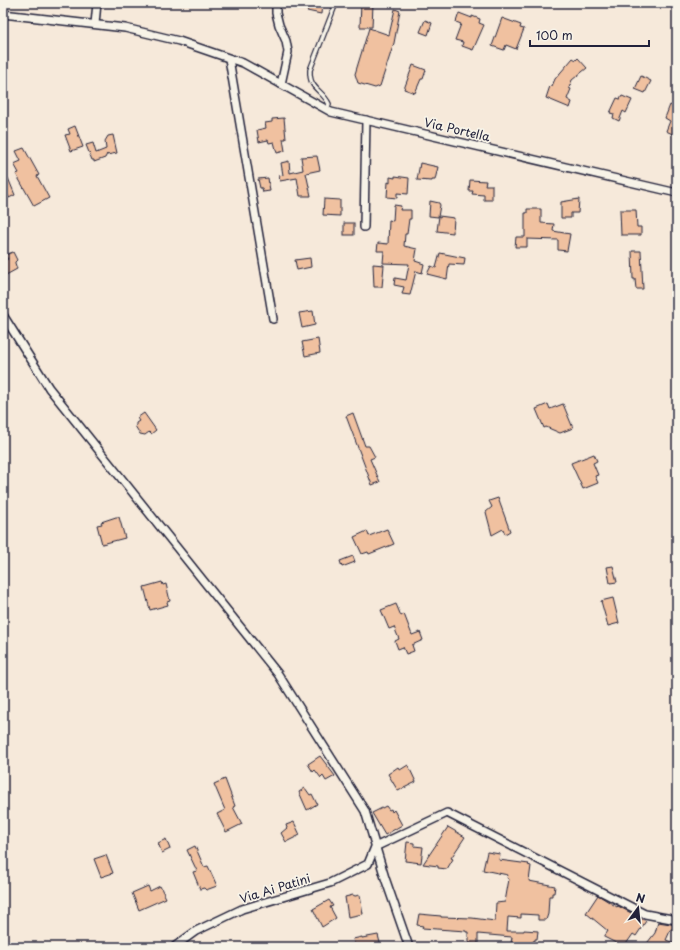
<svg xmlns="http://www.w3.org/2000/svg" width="680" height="950" font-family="'Playpen Sans',sans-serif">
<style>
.building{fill:#f0c1a0;stroke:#22223b}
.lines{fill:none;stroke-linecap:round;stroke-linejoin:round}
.lane-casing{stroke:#22223b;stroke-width:6}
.street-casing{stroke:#22223b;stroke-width:10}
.lane{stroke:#f7f3e8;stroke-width:3.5}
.street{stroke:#f7f3e8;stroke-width:7}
.labels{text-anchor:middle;stroke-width:3.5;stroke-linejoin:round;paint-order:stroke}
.street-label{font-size:12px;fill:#22223b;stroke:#f7f3e8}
</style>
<rect width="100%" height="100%" fill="#f6e9da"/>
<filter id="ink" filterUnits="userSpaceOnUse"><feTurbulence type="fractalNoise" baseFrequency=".025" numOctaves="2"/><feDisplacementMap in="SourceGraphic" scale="8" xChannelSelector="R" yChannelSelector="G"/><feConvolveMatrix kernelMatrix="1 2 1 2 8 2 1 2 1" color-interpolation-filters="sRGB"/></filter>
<g filter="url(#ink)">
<g class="building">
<polygon points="308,3 322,3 321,14 307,11"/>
<polygon points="361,3 373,4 372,27 360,27"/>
<polygon points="395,9 400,11 394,43 380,86 375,88 358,83 355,74 369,28 389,35"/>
<polygon points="459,13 472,18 472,16 480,19 479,23 484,25 473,50 462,46 463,42 455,40 461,24 456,22"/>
<polygon points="502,18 521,25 520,28 524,29 516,49 506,45 504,50 492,46"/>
<polygon points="425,20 432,23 428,35 420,32"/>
<polygon points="573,58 576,60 578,58 587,68 572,80 569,88 571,89 567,99 572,102 570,108 546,98 550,86 552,86 555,79"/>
<polygon points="413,65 426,70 423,79 421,79 415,93 404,89"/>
<polygon points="641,76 651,81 645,93 635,89"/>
<polygon points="622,96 632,100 626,113 623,111 619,121 613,118 614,114 610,113 617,98 620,99"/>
<polygon points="670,105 677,108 677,136 666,131 670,121 665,118"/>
<polygon points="284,118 286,139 283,139 285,151 277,153 274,142 269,143 268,140 259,142 257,130 266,128 265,123 272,122 272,119"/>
<polygon points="75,126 83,147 71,151 65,135 70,134 68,129"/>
<polygon points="113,135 117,153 107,155 107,154 105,158 94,162 94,160 92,160 86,145 93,143 96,153 106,149 105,141 108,136"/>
<polygon points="24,148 39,175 37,176 49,198 34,206 16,174 19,173 14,164 21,161 16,151"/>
<polygon points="317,156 320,170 306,173 311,196 300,196 297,178 280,181 279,176 283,175 281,163 289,161 290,173 303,170 301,157"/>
<polygon points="420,163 438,167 435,180 432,180 432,181 417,180"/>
<polygon points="395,176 409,178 408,194 397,193 397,198 387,197 388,182 390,183 390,177 395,178"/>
<polygon points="8,178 15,195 9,198 3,184 3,180"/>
<polygon points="268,178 270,191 263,192 262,188 260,188 258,179"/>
<polygon points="470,180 486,181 485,185 492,185 492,200 484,200 484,195 472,194 473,191 469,191"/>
<polygon points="324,199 340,200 340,216 323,215"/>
<polygon points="579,199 578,213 571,213 571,218 561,218 561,202"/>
<polygon points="430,201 439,203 440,205 438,217 429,216"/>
<polygon points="394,205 401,206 400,210 411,210 411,219 409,219 407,234 405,234 404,246 417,249 415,261 424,264 422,273 416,271 410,295 402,294 404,287 394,285 395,278 406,280 409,264 383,263 384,251 377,251 378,243 388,244 389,220 393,221"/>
<polygon points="527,209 541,209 541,223 554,224 553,231 570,234 567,251 558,250 558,240 527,239 527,247 515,247 516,237 525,237 525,213 527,213"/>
<polygon points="620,210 636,210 637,227 641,227 641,235 621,235"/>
<polygon points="439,216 454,218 453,233 437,231"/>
<rect x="344" y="223" width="10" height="12"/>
<polygon points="632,251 641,251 643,289 636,289 635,279 633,279"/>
<polygon points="13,252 17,260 15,262 15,263 17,269 6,275 3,270 3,261 8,259 5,255"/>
<polygon points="440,253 465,258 464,265 449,264 447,279 427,274 431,266 436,268"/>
<polygon points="310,258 311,267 297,270 295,260"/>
<polygon points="373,264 384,265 382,287 374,287"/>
<polygon points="313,311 315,325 302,328 299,313"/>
<polygon points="318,339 320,353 305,356 302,342"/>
<polygon points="548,404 550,409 563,404 573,428 560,433 546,427 544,428 536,409"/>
<polygon points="144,413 156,430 151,434 149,432 145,435 140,434 135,426 136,426 136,423 139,421 137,418"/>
<polygon points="353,413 365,446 369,446 375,457 370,459 380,482 372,485 346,416"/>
<polygon points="594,454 597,461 593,463 598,475 595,476 598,483 583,489 571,463"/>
<polygon points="498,498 510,531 505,534 503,529 492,535 486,512 492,507 489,501"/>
<polygon points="116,517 119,517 125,538 102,544 97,525 102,524 101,522"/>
<polygon points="387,529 394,544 369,554 368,552 362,554 354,537 367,531 369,536"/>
<polygon points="353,556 355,562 342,567 340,561"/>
<polygon points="613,566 617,582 610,583 607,567"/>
<polygon points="162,582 163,585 166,584 170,601 167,602 168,605 150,610 144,587"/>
<polygon points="613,598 619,623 608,626 601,601"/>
<polygon points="396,604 401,616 404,614 412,635 420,632 423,640 412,645 414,651 406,654 403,647 398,649 395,641 399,639 394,627 389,629 381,610"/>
<polygon points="320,756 335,776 326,781 323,776 321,778 315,770 313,772 308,764"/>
<polygon points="408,765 416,782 398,791 388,774 398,767 400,770"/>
<polygon points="225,779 235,806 233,807 242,824 226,832 217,814 225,810 214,784"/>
<polygon points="305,788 310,795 312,794 317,804 307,810 299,792"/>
<polygon points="386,806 389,810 391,809 392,812 394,810 402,825 385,835 372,813"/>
<polygon points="294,822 300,835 286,842 281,833 287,828 286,825"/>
<polygon points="448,827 465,837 451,858 453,859 447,869 438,868 438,866 423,864"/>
<polygon points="166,839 170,849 162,853 158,843"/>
<polygon points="407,842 414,843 414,846 423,847 421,863 405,861"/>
<polygon points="195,846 204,867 208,866 217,886 206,890 204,888 200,889 193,872 197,871 187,850"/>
<polygon points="487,852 500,854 499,860 529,864 528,865 531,866 529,881 555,886 554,893 552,893 552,896 549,896 548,914 546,920 538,920 538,915 521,914 521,918 508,917 507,931 524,931 524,930 538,931 537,939 535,939 535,941 533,941 533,945 511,943 512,937 478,934 478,944 469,943 469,937 468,937 468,932 466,932 466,931 422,928 423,926 417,925 419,914 441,916 441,917 472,918 495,921 496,903 505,902 509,879 507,878 508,875 483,870"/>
<polygon points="106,855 113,873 101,877 94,859"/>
<polygon points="148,886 150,891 160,886 166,898 139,910 132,893"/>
<polygon points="353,895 355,896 360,895 363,914 348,917 345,897"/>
<polygon points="598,895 617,907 618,906 646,921 636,936 633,934 624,947 604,937 608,931 586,913"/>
<polygon points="329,900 333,906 330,907 336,918 322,927 313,909"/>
<polygon points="658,922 677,925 677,930 671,929 666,940 677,944 677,947 644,947 655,933"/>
<polygon points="378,935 381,947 355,947 353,939 362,937 362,938"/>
</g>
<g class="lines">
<g class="lane-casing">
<path id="lane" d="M327,109l2,-5c-7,-15 -20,-14 -19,-34l26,-67"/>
</g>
<g class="street-casing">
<g id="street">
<polyline points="276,3 276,13 279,25 286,41 288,52 281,84"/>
<polyline points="3,14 125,28 179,41 243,63 331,112 677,193"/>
<polyline points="95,24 97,3"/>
<polyline points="229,59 273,319"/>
<polyline points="364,227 366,120"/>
<polyline points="3,315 49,388 278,674 365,811 385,878 409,947"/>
<polyline points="174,947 196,931 242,909 330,883 368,864 375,847 447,813 645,914 677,920"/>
</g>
</g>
<use href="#lane" class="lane"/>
<use href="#street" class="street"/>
</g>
</g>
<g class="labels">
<g class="street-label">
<text transform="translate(457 130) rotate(13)" y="4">Via Portella</text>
<text transform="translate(275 889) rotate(-17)" y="4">Via Ai Patini</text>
</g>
</g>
<rect width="680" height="950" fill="none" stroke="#f7f3e8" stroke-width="16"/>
<rect x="8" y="8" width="664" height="934" fill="none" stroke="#22223b" stroke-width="1.5" filter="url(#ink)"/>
<g transform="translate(638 908) rotate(15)" stroke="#f7f3e8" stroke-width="3" paint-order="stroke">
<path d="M0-3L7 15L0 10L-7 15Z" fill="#22223b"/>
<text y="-6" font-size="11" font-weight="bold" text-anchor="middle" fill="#22223b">N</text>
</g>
<path d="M530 40v6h119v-6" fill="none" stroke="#22223b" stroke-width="2"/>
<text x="536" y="40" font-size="12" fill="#22223b" stroke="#f7f3e8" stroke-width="3" paint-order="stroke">100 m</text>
</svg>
